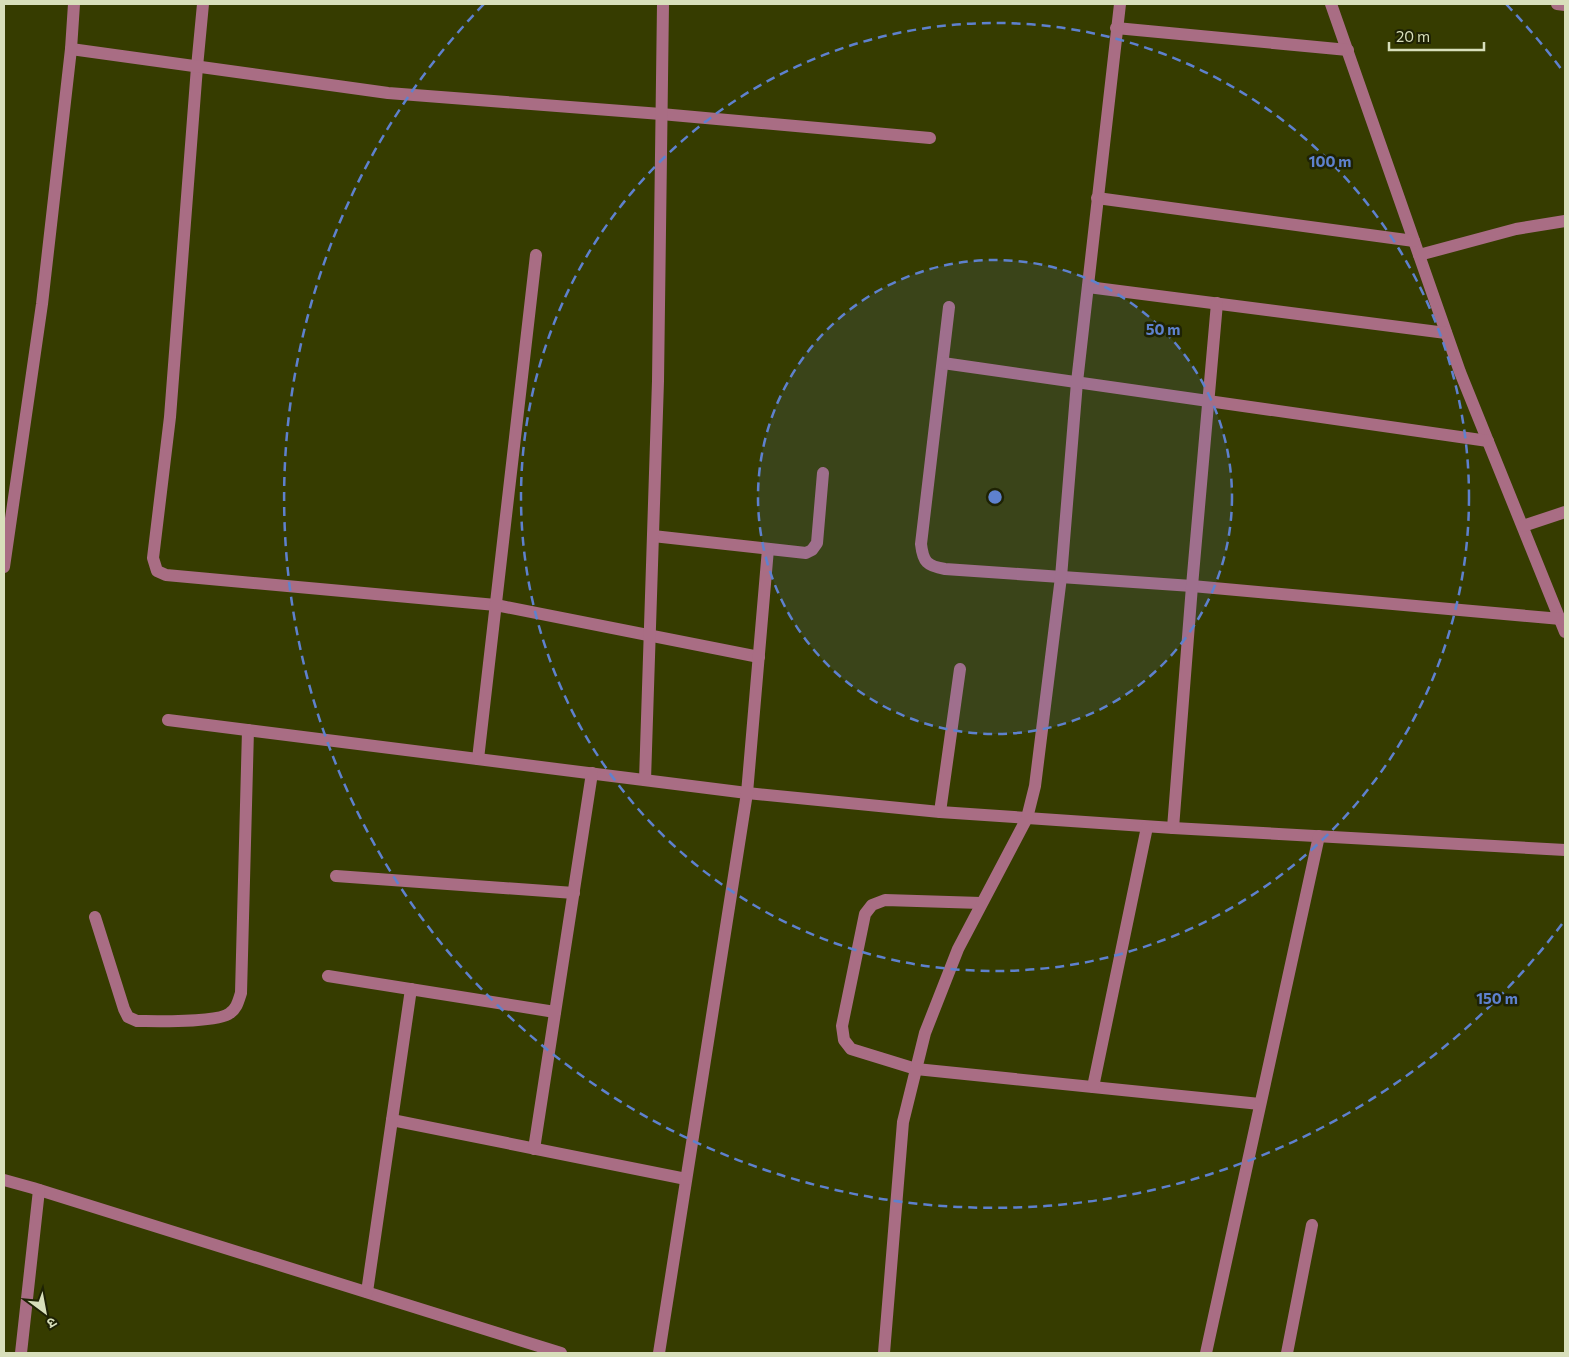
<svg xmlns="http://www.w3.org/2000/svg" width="1569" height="1357" font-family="Commissioner,'Noto Sans Devanagari',sans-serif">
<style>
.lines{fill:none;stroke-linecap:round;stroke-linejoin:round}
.minor{stroke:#a96d84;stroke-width:12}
.ring{fill:none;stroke:#5e81ce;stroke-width:2.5;stroke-dasharray:9 6}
.centre{fill:#5e81ce;stroke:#1e2204;stroke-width:2.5}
.ring-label{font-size:15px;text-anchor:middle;font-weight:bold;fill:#5e81ce;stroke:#1e2204;stroke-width:5;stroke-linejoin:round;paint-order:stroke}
</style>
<rect width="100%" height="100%" fill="#363c00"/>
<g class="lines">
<g class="minor">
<polyline points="203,4 197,67 170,417 153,558 157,571 166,575 496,605 759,657"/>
<polyline points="1331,4 1460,372 1565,632"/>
<polyline points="1557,4 1565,5"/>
<polyline points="1116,28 1348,50"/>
<polyline points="71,49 388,93 661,114 930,138"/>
<polyline points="1097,198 1414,241"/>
<polyline points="1419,255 1516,229 1565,221"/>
<polyline points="1088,287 1446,333"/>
<path d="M949,307l-28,237c2,18 6,22 24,25l247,17 369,33"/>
<polyline points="943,363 1488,441"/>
<polyline points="1523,526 1565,512"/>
<polyline points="653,536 806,553 812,550 817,543 823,473"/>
<polyline points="4,567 42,304 71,49 74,4"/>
<polyline points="168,720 747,793 940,812 1173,828 1565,850"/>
<polyline points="478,759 536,255"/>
<polyline points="645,780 658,381 663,4"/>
<polyline points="940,812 960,669"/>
<polyline points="1173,828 1192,586 1217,303"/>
<polyline points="336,876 574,893"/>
<polyline points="981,903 885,900 872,905 865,914 842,1026 844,1040 851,1049 916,1069 1260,1104"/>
<path d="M95,917l29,92 4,8 9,4c18,0 81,2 93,-8 7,-5 8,-11 11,-20l7,-263"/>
<polyline points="328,976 555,1012"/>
<polyline points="1093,1087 1147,827"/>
<polyline points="392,1120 686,1179"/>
<polyline points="534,1149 592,773"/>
<polyline points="4,1180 33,1188 561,1353"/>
<polyline points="367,1292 411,989"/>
<polyline points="21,1353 39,1190"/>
<polyline points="659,1353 747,793 768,549"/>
<polyline points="884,1353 903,1122 925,1033 958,949 1027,818 1035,786 1061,577 1077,382 1120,4"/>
<polyline points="1206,1353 1319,836"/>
<polyline points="1287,1353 1312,1225"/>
</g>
</g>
<circle cx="995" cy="497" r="237" fill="#5e81ce" fill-opacity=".12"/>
<g class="ring">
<circle cx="995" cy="497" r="237"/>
<circle cx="995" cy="497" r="474"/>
<path d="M1562 924A710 710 0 1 1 484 4M1506 4A710 710 0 0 1 1562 70"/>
</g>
<circle cx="995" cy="497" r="8" class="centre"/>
<g class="ring-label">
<text x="1330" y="167">100 m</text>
<text x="1163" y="335">50 m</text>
<text x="1497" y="1004">150 m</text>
</g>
<rect width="1569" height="1357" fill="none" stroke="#d8dfbb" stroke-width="10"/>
<g transform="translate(45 1312) rotate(148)" stroke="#1e2204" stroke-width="4" paint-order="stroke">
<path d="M0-4L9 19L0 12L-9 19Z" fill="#d8dfbb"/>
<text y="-8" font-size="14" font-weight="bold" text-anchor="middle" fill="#d8dfbb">उ</text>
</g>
<path d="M1389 42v8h95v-8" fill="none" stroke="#d8dfbb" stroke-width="2.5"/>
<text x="1396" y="42" font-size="15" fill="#d8dfbb" stroke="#1e2204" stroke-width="4" paint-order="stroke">20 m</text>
</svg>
